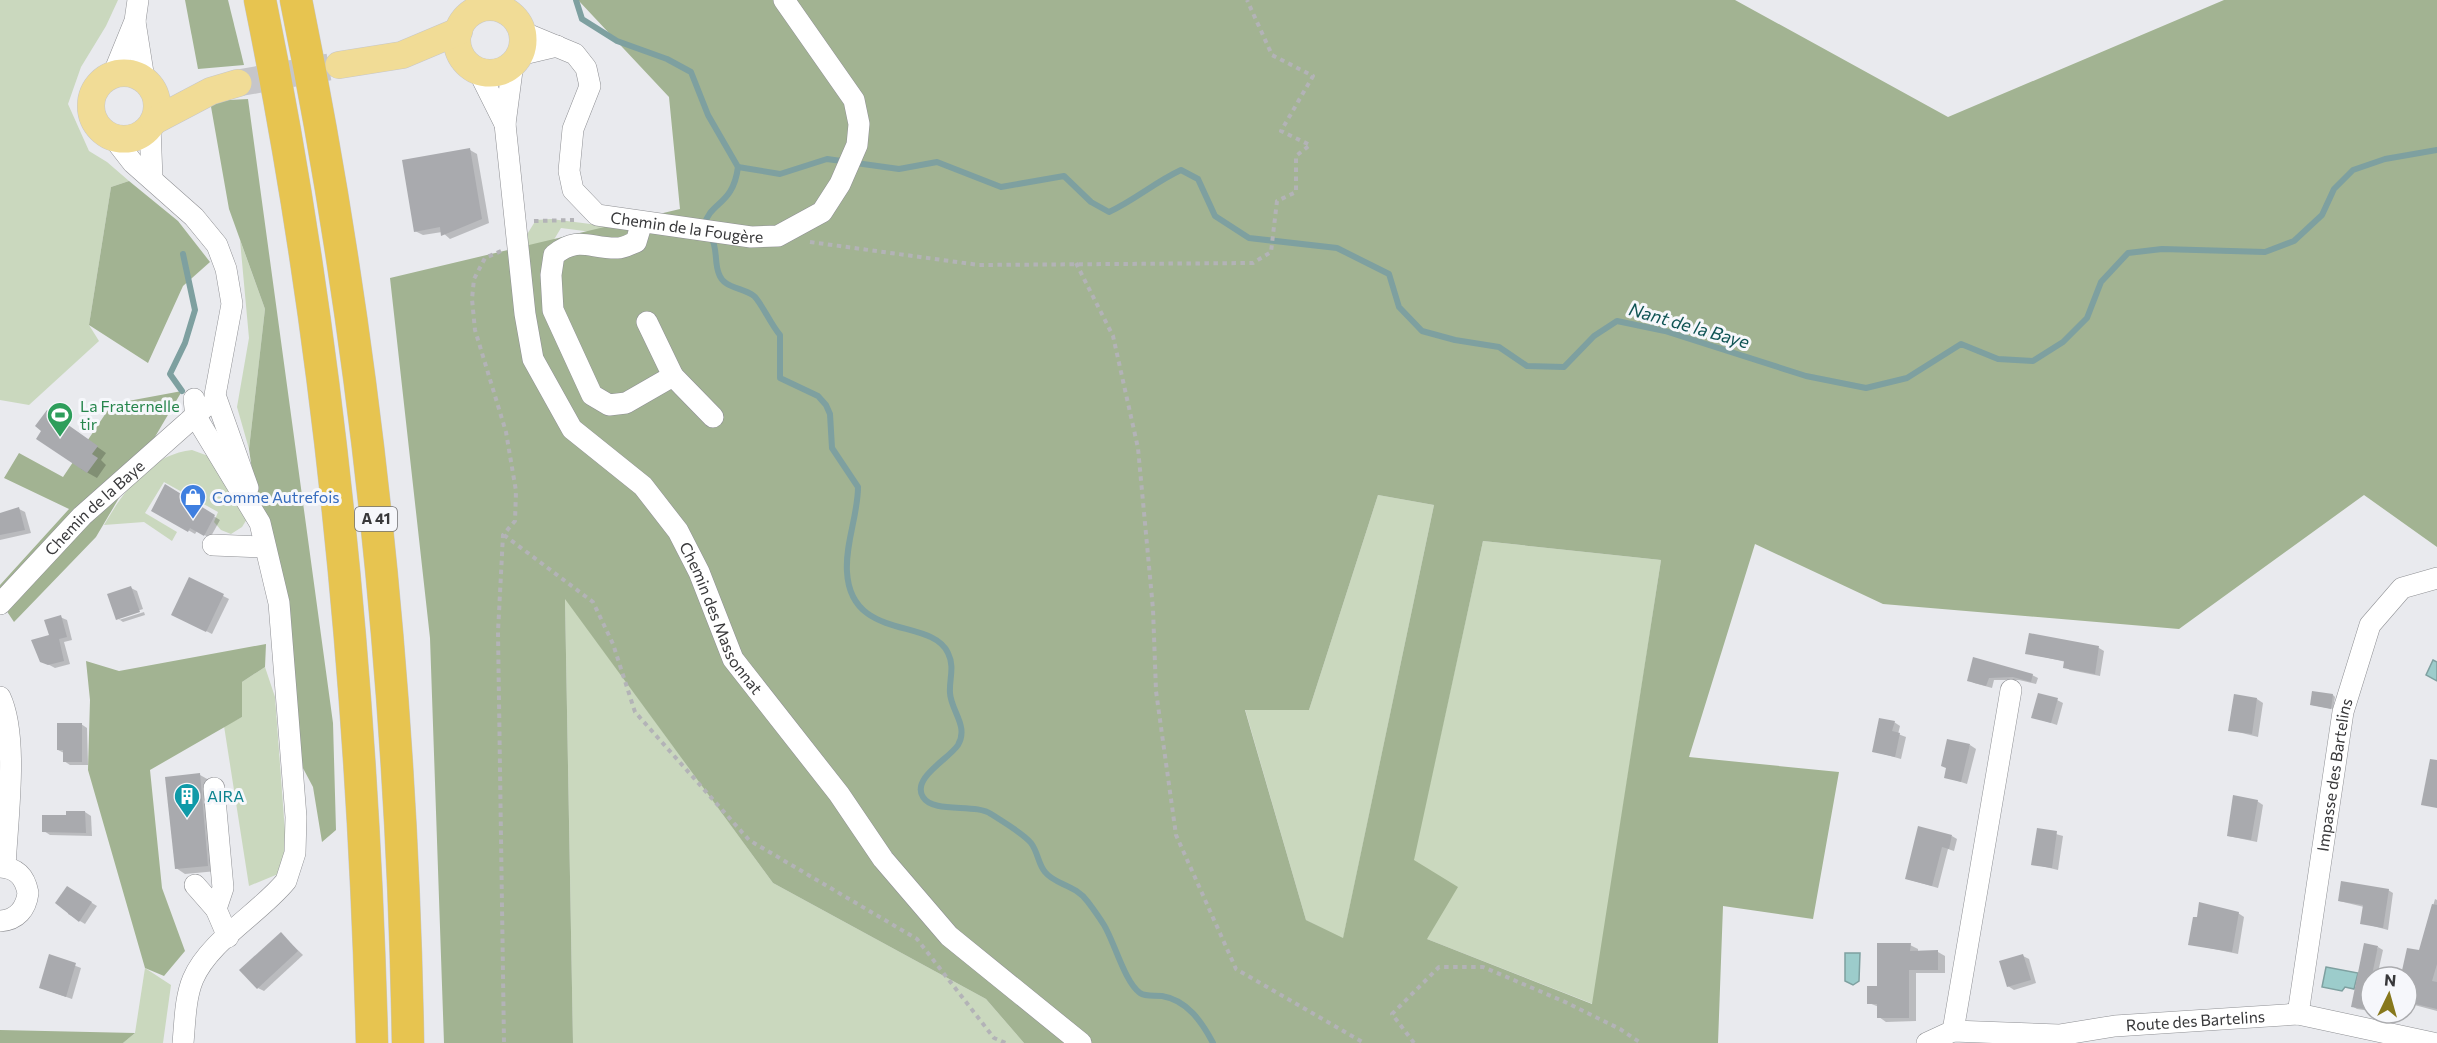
<svg xmlns="http://www.w3.org/2000/svg" width="2437" height="1043" font-family="Commissioner,sans-serif">
<style>
.green{fill:#cad8be}
.forest{fill:#a2b392;fill-rule:evenodd}
.water{fill:#9ccccb;stroke:#7ea0a0;stroke-width:1.5}
.shadow{fill:#0003}
.lines{fill:none;stroke-linecap:round;stroke-linejoin:round}
.stream{stroke:#7ea0a0;stroke-width:6}
.building{fill:#a9aaae}
.major-tunnel{stroke:#c6c6ca;stroke-width:27;stroke-dasharray:27 14;stroke-linecap:butt}
.minor-casing{stroke:#8f9094;stroke-width:22}
.major-casing{stroke:#c7c7c8;stroke-width:28}
.highway-casing{stroke:#c7c7c8;stroke-width:33}
.path{stroke:#b3b3b7;stroke-width:4;stroke-dasharray:4.5 4.5;stroke-linecap:butt}
.minor{stroke:#fff;stroke-width:21}
.major{stroke:#f1dc96;stroke-width:27}
.highway{stroke:#e7c450;stroke-width:32}
.labels{text-anchor:middle;stroke-width:6;stroke-linejoin:round;paint-order:stroke}
.shield{fill:#f6f7fb;stroke:#717174;stroke-width:1.5}
.shield-label{font-size:15px;font-weight:bold;fill:#38383a}
.street-label{font-size:16px;fill:#38383a;stroke:#f6f7fb}
.leisure-label{font-size:16px;fill:#27864d;stroke:#f6f7fb;text-anchor:start}
.shop-label{font-size:16px;fill:#366cbe;stroke:#f6f7fb;text-anchor:start}
.culture-label{font-size:16px;fill:#0d838f;stroke:#f6f7fb;text-anchor:start}
.water-label{font-size:18px;font-style:italic;fill:#105454;stroke:#f6f7fb}
</style>
<rect width="100%" height="100%" fill="#e9eaee"/>
<g class="green">
<polygon points="0,0 118,0 106,26 81,67 68,104 89,151 107,162 129,181 111,187 89,325 99,341 29,405 0,400"/>
<polygon points="551,219 622,228 623,236 561,228 541,261 542,325 526,236 536,220"/>
<polygon points="240,240 265,309 249,449 237,407 249,338"/>
<path d="M192,450l19,7 36,62 -5,8 -11,7 -10,-4 -7,-8 4,-10 -54,-30 -19,31 32,19 -5,9 -28,-19 -40,3c20,-34 45,-70 88,-75z"/>
<polygon points="1378,495 1434,505 1343,939 1306,920 1245,709 1309,710"/>
<polygon points="1483,541 1661,560 1593,1004 1427,939 1413,861"/>
<polygon points="565,598 773,883 986,999 1024,1043 573,1043"/>
<polygon points="265,667 275,697 285,832 283,872 249,886 224,726 242,717 242,682"/>
<polygon points="145,968 171,985 163,1043 123,1043 135,1033"/>
</g>
<g class="forest">
<polygon points="185,0 228,0 244,65 198,69"/>
<path d="M578,0h1157l213,117 276,-117h213v547l-73,-52 -185,134 -296,-25 -128,-60 -66,213 150,15 -26,147 -90,-13 -5,137h-694l-38,-44 -213,-116 -208,-284 8,444h-129l-14,-405 -40,-360 290,-69 -11,-112zM1378,495l56,10 -91,433 -37,-18 -61,-210h64zM1483,541l178,19 -69,444 -165,-65 31,-52 -44,-27z"/>
<polygon points="248,99 333,723 336,830 322,842 313,787 296,755 287,715 249,449 265,309 229,209 210,101"/>
<polygon points="129,181 178,221 210,262 183,286 148,363 89,325 111,187"/>
<polygon points="182,391 96,537 14,622 0,601 0,585 69,509 4,478 19,453 63,477 112,404"/>
<polygon points="266,644 265,667 242,682 242,717 150,770 162,888 185,951 164,976 145,968 88,770 90,700 86,661 119,671"/>
<polygon points="0,1030 135,1033 123,1043 0,1043"/>
</g>
<g class="water">
<polygon points="2433,660 2437,662 2437,681 2426,675"/>
<polygon points="1845,953 1860,953 1859,981 1853,985 1845,981"/>
<polygon points="2326,967 2358,973 2354,989 2345,987 2342,991 2322,987"/>
</g>
<g class="shadow">
<polygon points="470,150 477,154 489,223 450,239 442,232 423,235 415,231"/>
<polygon points="56,418 106,453 101,460 106,465 97,478 81,469"/>
<polygon points="165,486 220,520 210,538 197,531 195,534 153,510"/>
<polygon points="19,509 25,512 31,533 0,540 0,516"/>
<polygon points="190,579 229,599 212,634 179,617"/>
<polygon points="131,588 137,591 143,609 119,617 119,620 144,612 145,615 123,622 117,618"/>
<polygon points="60,617 67,620 72,640 64,642 70,664 55,668 42,661"/>
<polygon points="2099,648 2104,651 2100,676 2070,670 2065,667 2066,662 2027,653"/>
<polygon points="1974,659 2032,675 2038,678 2036,684 2019,680 1994,680 1992,688 1974,683 1969,680"/>
<polygon points="2333,695 2335,697 2333,709 2312,705"/>
<polygon points="2257,699 2263,703 2258,737 2230,730"/>
<polygon points="2057,700 2063,703 2057,725 2033,717"/>
<polygon points="1894,722 1900,726 1898,734 1906,737 1901,759 1873,751"/>
<polygon points="81,724 87,728 88,765 70,765 64,761 64,753 58,750"/>
<polygon points="1970,745 1976,749 1967,784 1946,777 1948,768"/>
<polygon points="200,775 209,780 217,871 185,874 176,868"/>
<polygon points="2257,801 2263,805 2257,842 2228,836"/>
<polygon points="85,812 91,816 92,836 50,835 44,831 68,817"/>
<polygon points="2038,829 2063,836 2058,870 2033,864"/>
<polygon points="1952,836 1957,839 1954,851 1948,849 1938,888 1907,879"/>
<polygon points="67,888 97,906 85,924 68,914"/>
<polygon points="2388,890 2393,893 2388,930 2362,923 2364,907 2339,901"/>
<polygon points="2435,899 2437,900 2437,1011 2407,1003 2407,977 2404,977 2409,950 2420,952"/>
<polygon points="2238,913 2244,917 2238,954 2190,944"/>
<polygon points="281,934 303,955 264,991 258,988"/>
<polygon points="1910,945 1918,949 1918,952 1938,952 1945,956 1945,973 1916,973 1916,1021 1886,1022 1879,1017 1879,1007 1869,1003"/>
<polygon points="2378,947 2383,950 2377,977 2371,977 2370,1011 2357,1009 2352,1006"/>
<polygon points="50,956 81,968 72,999 41,988"/>
<polygon points="2023,956 2029,959 2036,983 2014,990 2008,986"/>
</g>
<g class="lines">
<g class="stream">
<path d="M576,0l6,19 35,22 50,18 24,13 17,43 30,52 42,7 47,-15 72,10 38,-7 64,25 63,-11 27,26 18,10c26,-12 46,-30 72,-42l17,9 17,37 34,22 88,10 52,26 10,33 23,24 33,9 44,7 28,19 37,1 30,-31 23,-15 48,10 141,45 60,12 41,-10 54,-34 37,15 35,2 30,-19 24,-24 14,-36 27,-29 34,-4 103,3 29,-11 28,-26 12,-26 19,-19 32,-11 52,-9"/>
<path d="M704,226c6,-25 29,-20 34,-59"/>
<path d="M711,237c7,11 3,26 8,37 5,15 24,13 35,22 7,6 17,29 26,39v43l38,18 8,9 4,9 2,34 26,39c0,28 -13,57 -11,85 4,70 85,45 101,81 7,14 1,26 2,40 1,18 19,33 8,52 -9,14 -47,33 -35,52 10,17 53,6 68,17 11,7 33,20 40,29 7,9 7,21 14,29 10,13 30,12 43,30 6,8 11,15 16,23 10,16 21,58 36,68 6,4 14,2 22,3 25,4 40,26 51,47"/>
<polyline points="182,391 170,374 185,343 195,310 183,254"/>
</g>
</g>
<g class="building">
<polygon points="470,148 482,219 441,236 440,227 414,232 402,160"/>
<polygon points="47,410 98,446 92,454 98,458 87,473 36,439 41,431 35,426"/>
<polygon points="165,484 215,515 204,536 190,528 188,532 151,511"/>
<polygon points="19,507 25,530 0,535 0,513"/>
<polygon points="189,577 224,594 206,632 171,615"/>
<polygon points="131,586 140,612 116,620 107,594"/>
<polygon points="61,615 67,637 59,639 64,661 48,665 40,662 31,640 49,635 44,620"/>
<polygon points="2029,633 2099,646 2095,674 2063,668 2064,661 2025,654"/>
<polygon points="1973,657 2033,674 2031,682 2013,677 1989,678 1986,686 1967,681"/>
<polygon points="2312,691 2333,694 2331,709 2310,705"/>
<polygon points="2038,693 2058,698 2051,723 2031,718"/>
<polygon points="2234,694 2257,698 2252,734 2228,731"/>
<polygon points="1879,718 1895,721 1892,731 1900,733 1895,757 1872,752"/>
<polygon points="57,723 82,723 82,762 63,762 63,750 57,750"/>
<polygon points="1947,739 1970,744 1961,782 1944,778 1946,768 1941,766"/>
<polygon points="2430,759 2437,760 2437,808 2421,805"/>
<polygon points="200,773 208,866 175,869 165,777"/>
<polygon points="2233,795 2258,800 2251,840 2227,836"/>
<polygon points="66,811 85,811 86,833 42,832 42,815 66,815"/>
<polygon points="1918,826 1952,835 1949,849 1942,847 1932,886 1905,879"/>
<polygon points="2037,828 2057,831 2052,868 2031,865"/>
<polygon points="2341,881 2389,889 2383,928 2360,924 2363,905 2338,901"/>
<polygon points="67,886 92,902 79,922 55,903"/>
<polygon points="2199,902 2239,912 2232,952 2188,945 2193,917 2197,917"/>
<polygon points="2432,904 2437,905 2437,964 2432,981 2437,982 2437,1009 2407,1002 2407,977 2401,975 2407,948 2419,950"/>
<polygon points="281,932 298,951 257,989 239,970"/>
<polygon points="1877,943 1911,943 1910,951 1938,950 1938,970 1909,970 1909,1018 1877,1018 1877,1004 1867,1004 1867,986 1877,986"/>
<polygon points="2364,943 2378,946 2365,1009 2351,1007"/>
<polygon points="49,954 76,963 66,997 39,988"/>
<polygon points="2023,954 2031,980 2007,987 1999,961"/>
</g>
<g class="lines">
<polyline class="major-tunnel" points="238,83 329,67"/>
<g class="minor-casing">
<g id="minor">
<polyline points="135,22 144,79"/>
<path id="s1" d="M522,32l53,22 11,14 4,18 -17,43 -4,42 4,19 24,25 154,22 27,-1 44,-24 18,-28 17,-39 2,-21 -5,-24 -70,-100"/>
<polyline points="519,55 557,46"/>
<path id="s2" d="M513,63l-8,61 20,190 8,45 39,70 71,57 35,45 21,41 34,87 106,135 44,65 66,77 132,107"/>
<polyline points="478,70 505,124"/>
<polyline points="113,75 135,21 138,0"/>
<polyline points="150,126 152,179"/>
<polyline points="112,136 133,163 194,217 217,245 226,269 232,304 215,395 248,488"/>
<path d="M642,222l-6,20c-6,2 -12,6 -18,6 -28,1 -39,-13 -64,7l-3,20 2,35 39,85 17,10 17,-2 47,-27 -26,-54"/>
<polyline points="673,376 713,417"/>
<polyline points="213,545 265,547"/>
<path id="s3" d="M0,604l82,-88 123,-109"/>
<path d="M0,697c19,40 7,124 5,170"/>
<polyline points="214,788 223,888 216,909 228,937"/>
<path d="M0,867c17,1 25,10 28,26 -2,16 -11,27 -28,28"/>
<polyline points="195,885 216,909"/>
<path id="s4" d="M2298,1014l45,-302 27,-87 32,-37 35,-10"/>
<polyline points="1953,1031 2011,690"/>
<path d="M183,1043c2,-21 2,-45 10,-64 16,-38 67,-66 93,-98l9,-28 1,-36 -17,-214 -19,-80 -64,-106 -2,-18"/>
<path id="s5" d="M1927,1043l26,-12 106,4 56,-9 183,-12 135,29"/>
</g>
</g>
<g class="major-casing">
<g id="major">
<circle cx="490" cy="40" r="33"/>
<polyline points="339,65 402,55 459,31"/>
<circle cx="124" cy="106" r="33"/>
<polyline points="154,121 211,91 238,83"/>
</g>
</g>
<g class="highway-casing">
<g id="highway">
<path d="M260,0c70,343 103,693 112,1043"/>
<path d="M296,0c70,343 106,693 112,1043"/>
</g>
</g>
<g class="path">
<polyline points="534,221 574,220"/>
<polyline points="810,242 979,265 1253,263 1271,252 1277,201 1296,192 1296,156 1310,145 1281,131 1313,76 1272,55 1247,0"/>
<polyline points="501,251 485,258 474,279 472,299 475,330 506,432 516,491 515,521 503,535 498,632 504,1043"/>
<polyline points="1076,263 1113,336 1138,448 1153,609 1156,691 1176,835 1236,969 1364,1043"/>
<polyline points="504,535 593,602 613,644 635,712 749,840 917,939 994,1038 1006,1043"/>
<polyline points="1414,1043 1392,1014 1439,967 1483,967 1563,1001 1620,1029 1641,1043"/>
</g>
<use href="#minor" class="minor"/>
<use href="#major" class="major"/>
<use href="#highway" class="highway"/>
</g>
<defs>
<g id="stadium-pin" transform="scale(1.35)"><path d="M0 17L-7.5 6A9.5 9.5 0 1 1 7.5 6Z" fill="#2e9e5b" stroke="#f6f7fb"/><path d="M0-5a6.5 5 0 1 0 0 10a6.5 5 0 1 0 0-10ZM-3.5-1.8h7v3.6h-7Z" fill="#fff"/></g>
<g id="shop-pin" transform="scale(1.35)"><path d="M0 17L-7.5 6A9.5 9.5 0 1 1 7.5 6Z" fill="#3f7fe0" stroke="#f6f7fb"/><path d="M-5-2.5h2.3a2.7 3.5 0 0 1 5.4 0H5L5.5 6h-11ZM-1.5-2.5h3a1.5 2.3 0 0 0-3 0Z" fill="#fff"/></g>
<g id="building-pin" transform="scale(1.35)"><path d="M0 17L-7.5 6A9.5 9.5 0 1 1 7.5 6Z" fill="#0f9aa8" stroke="#f6f7fb"/><path d="M-4-6H4V6H1V3H-1V6H-4ZM-2.5-4.3h1.7v1.8h-1.7ZM.8-4.3h1.7v1.8H.8ZM-2.5-1h1.7V.8h-1.7ZM.8-1h1.7V.8H.8Z" fill="#fff"/></g>
</defs>
<g fill-rule="evenodd">
<use href="#stadium-pin" x="60" y="415"/>
<use href="#shop-pin" x="193" y="497"/>
<use href="#building-pin" x="187" y="796"/>
</g>
<g class="labels">
<rect class="shield" x="355" y="507" width="42" height="24" rx="4.5"/>
<g class="shield-label">
<text x="376" y="524">A 41</text>
</g>
<g class="street-label">
<text dy="6" stroke="none"><textPath href="#s1" startOffset="327">Chemin de la Fougère</textPath></text>
<text dy="6" stroke="none"><textPath href="#s3" startOffset="135">Chemin de la Baye</textPath></text>
<text dy="6" stroke="none"><textPath href="#s2" startOffset="624">Chemin des Massonnat</textPath></text>
<text dy="6" stroke="none"><textPath href="#s4" startOffset="242">Impasse des Bartelins</textPath></text>
<text dy="6" stroke="none"><textPath href="#s5" startOffset="272">Route des Bartelins</textPath></text>
</g>
<g class="leisure-label">
<text x="80" y="412">La Fraternelle<tspan x="80" dy="18">tir</tspan></text>
</g>
<g class="shop-label">
<text x="212" y="503">Comme Autrefois</text>
</g>
<g class="culture-label">
<text x="207" y="802">AIRA</text>
</g>
<g class="water-label">
<text transform="translate(1689 326) rotate(16)" y="6">Nant de la Baye</text>
</g>
</g>
<g transform="translate(2389 995) rotate(5)"><circle r="28" fill="#f6f7fb" stroke="#aaabae" stroke-width="1.5"/>
<path d="M0-4.5L10 22L0 15L-10 22Z" fill="#87781c"/>
<text y="-9" font-size="16" font-weight="bold" text-anchor="middle" fill="#38383a">N</text>
</g>
</svg>
